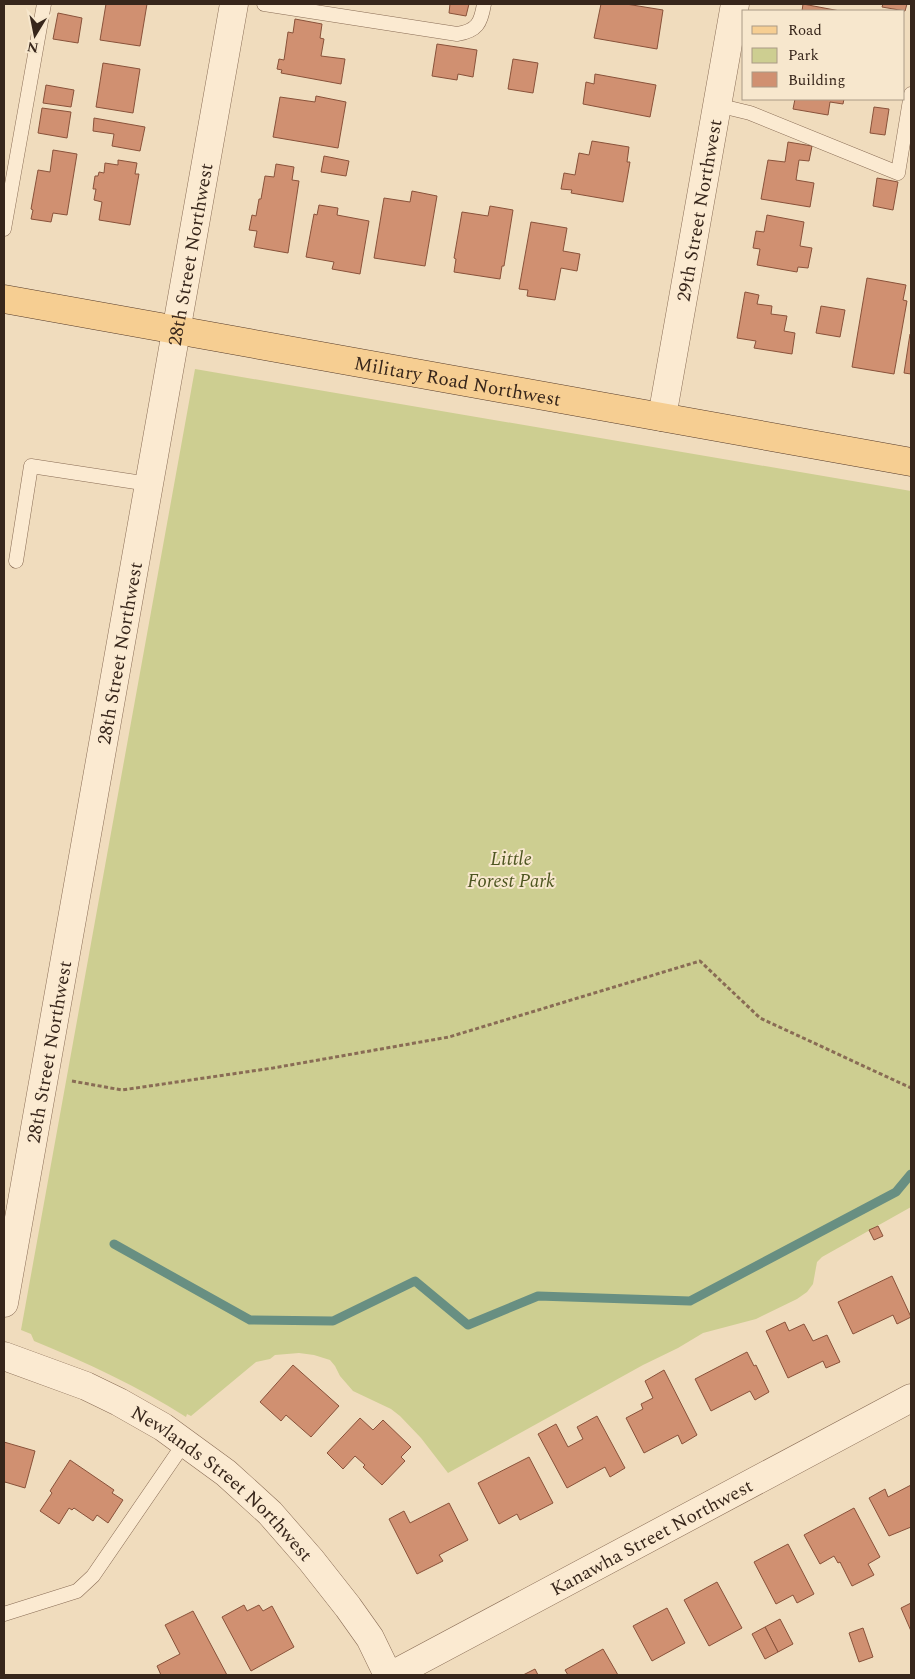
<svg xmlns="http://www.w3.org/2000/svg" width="915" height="1679" font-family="Spectral,serif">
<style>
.green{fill:#cdce91}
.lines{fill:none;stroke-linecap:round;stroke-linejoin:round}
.stream{stroke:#688f82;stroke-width:9}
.building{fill:#d09071;stroke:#89523a}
.service-casing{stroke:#896c55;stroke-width:15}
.minor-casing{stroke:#896c55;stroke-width:29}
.primary-casing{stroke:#563b2a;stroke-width:29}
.path{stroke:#896c55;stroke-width:3;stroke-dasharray:4 2.5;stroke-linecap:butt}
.service{stroke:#fbead1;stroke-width:14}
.minor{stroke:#fbead1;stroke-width:28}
.primary{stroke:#f6ce92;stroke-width:28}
.labels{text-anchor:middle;stroke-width:4;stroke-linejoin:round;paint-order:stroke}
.street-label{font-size:19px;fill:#37261b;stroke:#f7e7cd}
.park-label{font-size:19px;font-style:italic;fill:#4d5520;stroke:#f7e7cd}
</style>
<rect width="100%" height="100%" fill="#f0dcbd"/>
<path class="green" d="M195,369l716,122v716l-89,50 -5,5 -4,22 -6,8 -10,7 -41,20 -53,14 -25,15 -35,17 -195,108 -27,-35 -21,-22 -9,-7 -38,-18 -13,-15 -5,-10 -5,-6 -16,-5 -15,-2 -24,2 -5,4 -14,3 -65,54 -4,-2 -1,3c-48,-31 -99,-54 -152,-76l-3,-7 -10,-4z"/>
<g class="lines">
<polyline class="stream" points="114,1244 250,1320 333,1321 415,1281 468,1325 538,1296 690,1301 896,1192 911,1174"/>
</g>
<g class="building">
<polygon points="106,4 147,4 140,46 100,40"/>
<polygon points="450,4 469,4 466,16 449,13"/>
<polygon points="601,4 626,4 663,10 657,49 594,38"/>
<polygon points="803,4 840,11 802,11"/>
<polygon points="883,4 907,4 905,11 882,7"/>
<polygon points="58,13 82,18 78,43 53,39"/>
<polygon points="295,19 322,24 320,38 324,39 321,56 345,59 341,84 281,73 282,70 277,69 279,59 284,60 288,32 293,33"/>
<polygon points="437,44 477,50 473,77 458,74 457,80 432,76"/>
<polygon points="513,59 538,63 533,93 508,89"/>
<polygon points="103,63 140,69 133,113 96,107"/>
<polygon points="595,74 656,85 650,117 583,104 586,82 594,84"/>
<polygon points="46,85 74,90 71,107 43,103"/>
<polygon points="316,96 346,102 338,148 273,137 280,97 315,102"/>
<polygon points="795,99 844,99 843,104 830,102 828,115 793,109"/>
<polygon points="874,107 889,109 885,135 870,133"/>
<polygon points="42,108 71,112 67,138 38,133"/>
<polygon points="94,118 145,127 140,151 112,146 114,134 93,131"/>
<polygon points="592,141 629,147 627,162 630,162 623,202 571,193 572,190 561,189 564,173 575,175 579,153 589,155"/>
<polygon points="788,142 812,146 809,161 799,160 796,180 814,183 810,207 761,199 768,160 785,162"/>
<polygon points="53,150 77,154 67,215 53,213 51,222 31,219 33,210 31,209 38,170 50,172"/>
<polygon points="324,156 349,161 346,176 321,172"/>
<polygon points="118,160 137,163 135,174 139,174 130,225 99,220 102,202 94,200 96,189 93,189 95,176 98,176 99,172 104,173 105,163 118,165"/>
<polygon points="276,164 294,167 292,180 299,181 288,253 254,247 257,231 249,230 252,215 256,216 259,199 261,199 265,176 274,177"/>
<polygon points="877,178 898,182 893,210 873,206"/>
<polygon points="412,191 437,196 425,266 374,258 384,198 410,202"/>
<polygon points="319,205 338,208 337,215 369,221 360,274 332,269 334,262 306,257 314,214 317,215"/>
<polygon points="490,206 513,210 504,266 502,266 500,279 454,272 456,259 454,258 462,212 488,216"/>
<polygon points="767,215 804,222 800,246 812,248 808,268 798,267 797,272 757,265 760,249 753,248 756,231 764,232"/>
<polygon points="531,222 567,228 563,251 580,254 577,271 561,268 555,300 527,296 528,290 519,289"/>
<polygon points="867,278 906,285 903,300 907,301 894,374 852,367"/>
<polygon points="745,292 759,295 757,304 772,306 771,314 787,316 784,331 795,333 792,354 754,348 756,341 737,338"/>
<polygon points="821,306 845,310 840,337 816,333"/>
<polygon points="910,334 911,334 911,374 904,373"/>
<polygon points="878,1226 883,1236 874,1240 869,1230"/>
<polygon points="892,1276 911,1317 897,1324 893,1315 853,1334 838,1302"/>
<polygon points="785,1322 789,1331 804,1324 813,1341 827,1335 840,1362 826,1368 823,1361 788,1378 766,1331"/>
<polygon points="747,1352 754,1366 756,1365 769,1392 755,1400 750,1391 711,1411 695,1379"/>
<polygon points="293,1365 339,1406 311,1437 286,1415 281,1421 260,1402"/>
<polygon points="664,1370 697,1435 682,1444 678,1435 644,1453 626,1418 643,1409 641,1404 653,1398 645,1381"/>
<polygon points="597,1416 625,1468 610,1477 605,1467 567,1488 538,1434 556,1424 568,1447 583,1439 577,1427"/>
<polygon points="360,1418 373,1430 383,1420 411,1447 401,1457 405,1461 382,1485 363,1467 365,1465 355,1456 343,1469 327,1453"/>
<polygon points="4,1442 35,1451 25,1488 5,1482 4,1485"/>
<polygon points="529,1457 553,1503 520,1520 517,1514 499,1524 478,1483"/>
<polygon points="70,1460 114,1490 112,1493 123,1500 108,1523 97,1515 93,1521 74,1508 72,1510 69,1508 59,1524 40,1511 52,1493 50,1491"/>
<polygon points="911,1485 911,1527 889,1536 869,1498 885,1489 888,1497"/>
<polygon points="449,1503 468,1540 439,1555 443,1561 417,1574 389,1519 404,1511 410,1523"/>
<polygon points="854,1508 880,1557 868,1564 874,1575 852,1586 840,1562 838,1563 834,1556 820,1564 804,1535"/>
<polygon points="788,1544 814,1594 797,1603 793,1595 776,1604 754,1562"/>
<polygon points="717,1582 742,1628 709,1646 684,1600"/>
<polygon points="911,1603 911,1631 901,1608"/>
<polygon points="244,1605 247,1611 259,1605 263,1611 272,1606 294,1647 251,1671 222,1617"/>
<polygon points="667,1608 685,1643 652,1661 633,1626"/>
<polygon points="193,1611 227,1675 161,1675 157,1666 180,1654 165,1625"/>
<polygon points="780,1619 793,1644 778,1652 765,1627"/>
<polygon points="765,1627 778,1652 765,1659 752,1634"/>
<polygon points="863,1628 873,1657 859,1662 849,1633"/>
<polygon points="603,1649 618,1675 568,1675 565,1670"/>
<polygon points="535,1669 538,1675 523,1675"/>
</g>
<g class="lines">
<g class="service-casing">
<g id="service">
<path d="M264,4l193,30c20,-3 24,-11 27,-30"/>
<polyline points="717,105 750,113 898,173 911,94"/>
<polyline points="4,229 44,4"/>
<polyline points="16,561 31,466 149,484"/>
<polyline points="4,1614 77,1591 93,1576 185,1442"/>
</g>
</g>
<g class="minor-casing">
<g id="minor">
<path id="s1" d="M662,417l73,-413"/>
<path id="s2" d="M4,1303l230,-1299"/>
<path id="s3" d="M4,1356l82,30 33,16 44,25 63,46 44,40 41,47 37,47 22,31 18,37"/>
<path id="s4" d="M392,1675l519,-277"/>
</g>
</g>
<g class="primary-casing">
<g id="primary">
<path id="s5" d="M4,299l907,163"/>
</g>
</g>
<polyline class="path" points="72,1081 122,1090 273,1068 449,1037 700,961 760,1018 911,1088"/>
<use href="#service" class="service"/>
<use href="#minor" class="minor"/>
<use href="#primary" class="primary"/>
</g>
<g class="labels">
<g class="street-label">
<text dy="7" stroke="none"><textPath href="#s1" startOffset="210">29th Street Northwest</textPath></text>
<text dy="7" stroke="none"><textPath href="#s2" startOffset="1065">28th Street Northwest</textPath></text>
<text dy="7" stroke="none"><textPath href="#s5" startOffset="461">Military Road Northwest</textPath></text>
<text dy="7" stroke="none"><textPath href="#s2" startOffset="660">28th Street Northwest</textPath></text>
<text dy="7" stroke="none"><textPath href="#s2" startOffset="255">28th Street Northwest</textPath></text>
<text dy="7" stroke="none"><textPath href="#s3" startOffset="256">Newlands Street Northwest</textPath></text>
<text dy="7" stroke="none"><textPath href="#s4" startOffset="294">Kanawha Street Northwest</textPath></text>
</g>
<g class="park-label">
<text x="511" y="865">Little<tspan x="511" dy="22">Forest Park</tspan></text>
</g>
</g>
<rect width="915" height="1679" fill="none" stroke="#37261b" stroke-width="10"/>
<rect x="742" y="10" width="162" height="90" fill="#f7e7cd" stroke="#aa9a86"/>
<rect x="752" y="26" width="25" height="8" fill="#f6ce92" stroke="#aa9a86"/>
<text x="788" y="35" font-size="15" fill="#37261b">Road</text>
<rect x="752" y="48" width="25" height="15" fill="#cdce91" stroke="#aa9a86"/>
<text x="788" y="60" font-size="15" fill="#37261b">Park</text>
<rect x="752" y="72" width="25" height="15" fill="#d09071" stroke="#aa9a86"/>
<text x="788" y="85" font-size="15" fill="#37261b">Building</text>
<g transform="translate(35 35) rotate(190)" stroke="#f7e7cd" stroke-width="4" paint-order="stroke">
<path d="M0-4L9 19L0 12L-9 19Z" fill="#37261b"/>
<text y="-8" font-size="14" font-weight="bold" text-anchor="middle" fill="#37261b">N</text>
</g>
</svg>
